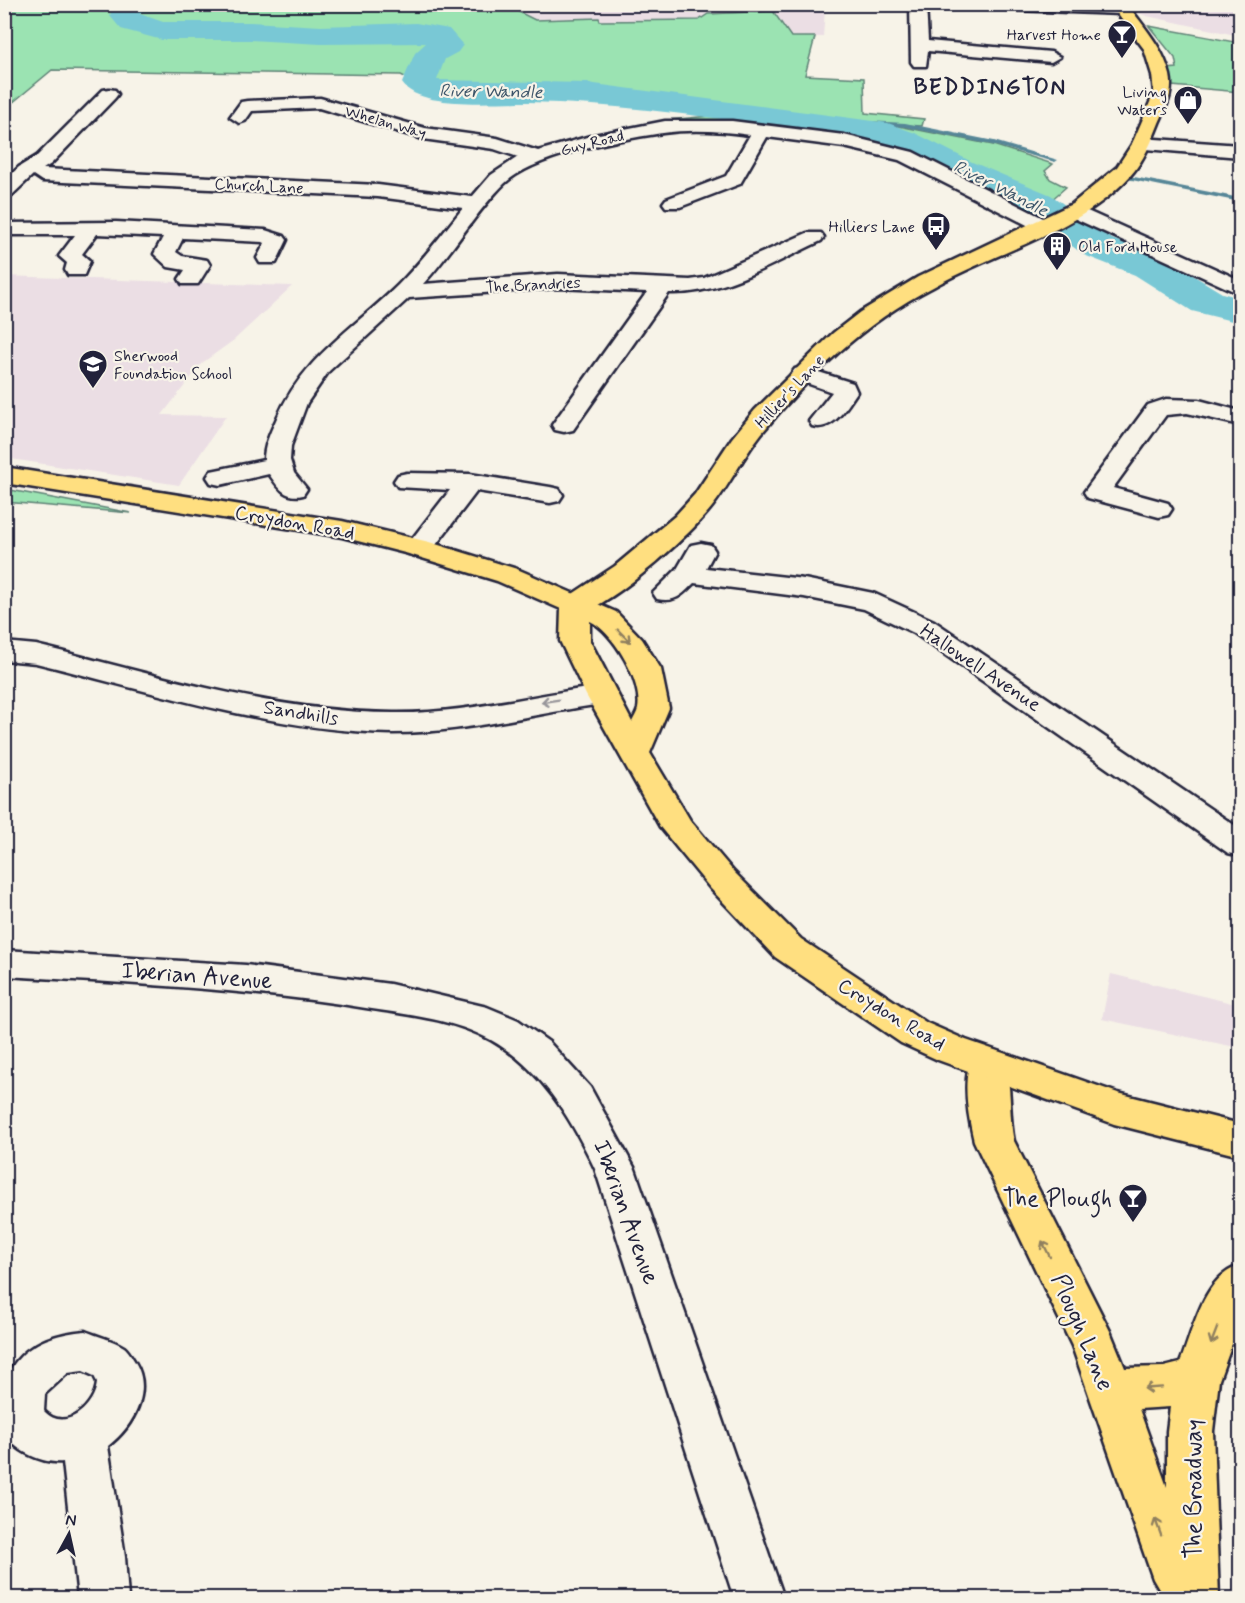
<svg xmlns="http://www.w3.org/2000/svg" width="1245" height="1603" font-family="Mynerve,sans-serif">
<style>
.built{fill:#ebdee4}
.green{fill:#9be3b2;stroke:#5e8276;stroke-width:1.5}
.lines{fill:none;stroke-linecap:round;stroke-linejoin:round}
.stream{fill:#568697;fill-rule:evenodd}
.river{fill:#79c8d5;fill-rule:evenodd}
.minor-casing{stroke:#22223b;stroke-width:5}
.major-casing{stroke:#22223b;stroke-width:5}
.highway-casing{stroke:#22223b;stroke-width:5}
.minor{fill:#f7f3e8;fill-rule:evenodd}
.major{fill:#ffdf80;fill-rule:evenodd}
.highway{fill:#ffdf80;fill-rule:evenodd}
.oneway{stroke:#90805e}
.oneway2{stroke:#97959a}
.labels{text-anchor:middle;stroke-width:4.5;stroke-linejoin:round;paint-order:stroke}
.far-poi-label{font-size:16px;fill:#22223b;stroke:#f7f3e8;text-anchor:end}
.far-street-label{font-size:16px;fill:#22223b;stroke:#f7f3e8}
.far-water-label{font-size:18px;font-style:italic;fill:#3c5469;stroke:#f7f3e8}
.street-label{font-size:20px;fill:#22223b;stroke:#f7f3e8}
.far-district-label{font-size:22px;font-weight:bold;letter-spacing:1.5px;fill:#22223b;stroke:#f7f3e8}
.near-street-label{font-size:24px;fill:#22223b;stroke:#f7f3e8}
.near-poi-label{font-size:24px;fill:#22223b;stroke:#f7f3e8;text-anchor:end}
</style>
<rect width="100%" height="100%" fill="#f7f3e8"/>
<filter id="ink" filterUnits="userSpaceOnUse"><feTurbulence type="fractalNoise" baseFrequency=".0167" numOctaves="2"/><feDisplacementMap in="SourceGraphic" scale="12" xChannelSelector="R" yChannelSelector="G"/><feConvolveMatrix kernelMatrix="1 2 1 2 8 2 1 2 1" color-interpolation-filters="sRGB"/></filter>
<g filter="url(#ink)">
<g class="built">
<polygon points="518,4 904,4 905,12 825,9 823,37 544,35 540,25 533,18 517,11"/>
<polygon points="1132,5 1240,5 1240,36 1147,16 1135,12"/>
<polygon points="4,276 292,286 234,340 202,363 162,415 226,416 179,485 5,458"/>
<polygon points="1111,974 1240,1005 1240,1048 1102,1019"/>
</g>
<g class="green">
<polygon points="518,4 517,11 535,20 599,18 600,21 699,20 708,14 773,11 791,37 815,37 805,75 864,78 865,113 924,119 922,126 815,120 587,93 431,90 401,75 52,70 5,109 5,5"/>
<polygon points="1149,26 1240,43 1240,92 1172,86 1167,69 1177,68 1175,58"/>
<polygon points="720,115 852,132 867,138 862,142 732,122 668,120"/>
<polygon points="858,124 899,126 993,145 1053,164 1045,171 1050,179 1066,187 1049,202 950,161 894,131"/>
<polygon points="5,489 131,513 5,502"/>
</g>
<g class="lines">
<g class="stream">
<polygon points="815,118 905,123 994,141 1058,160 1055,162 993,145 905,127 813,121 812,120"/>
<polygon points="1129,176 1240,198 1240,202 1127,179 1127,177"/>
</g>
<path class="river" d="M113,4h34l-7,10 23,8h87l71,4 95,-3 33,6 14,16 -5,7 -13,7 -8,21 150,3 301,40 27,10 57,29 79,33 61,44 51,18 59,36 18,5v25l-48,-12 -57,-36 -51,-20 -59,-44 -79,-33 -55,-31 -21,-7c-113,-15 -227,-36 -341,-38 -32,-1 -109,8 -127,-19l13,-30 11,-10 -105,1 -71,-4h-88l-41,-11 -11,-13z"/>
<g class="minor-casing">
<g id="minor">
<polygon points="910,4 926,4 928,41 1051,52 1060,57 1051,62 928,51 926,66 914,66 911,62"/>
<polygon points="982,4 1122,4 1129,9 1121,14 990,9"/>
<path d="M109,89l6,1 3,4 -3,4 -64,66 -8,5 335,16 94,12 19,-22 27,-18 -24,-8 -71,-10 -104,-31 -67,3 -7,10 -6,2 -9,-6 11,-15 6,-1 73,-3 105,30 72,10 41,13 56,-16 71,-14h67l112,14 69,17 136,69 3,4 -3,4h-14l-136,-69 -55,-13 -77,-10 -27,47 -60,23h-14l-3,-4 3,-4 60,-23 24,-41c-27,-4 -60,-6 -87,-2 -42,6 -129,22 -159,51 -30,30 -52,69 -81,100l135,-10 132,6 14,-2 103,-45h14l3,4 -3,4c-48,22 -98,54 -152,52l-96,137 -9,2 -9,-2 -3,-5 95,-133 -89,-4 -149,10 -80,73 -22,32 -16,43 -1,14 4,13 13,16 -4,6c-18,4 -24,-7 -34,-21l-49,11 -9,-2 -4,-6 4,-6 53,-11c0,-14 6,-27 12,-40 27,-63 75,-89 122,-135 24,-24 44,-51 65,-77l-85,-11 -336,-16 -9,-6 -22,21 -7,2v-17l15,-14 18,-11 66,-66z"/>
<polygon points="1141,138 1240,145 1240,157 1134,148 1132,144 1134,140"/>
<polygon points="1074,205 1240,280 1240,294 1067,215 1064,211 1067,207"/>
<polygon points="116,222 265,230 284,236 287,240 276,263 260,263 257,258 265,243 263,242 183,238 176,252 182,256 207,260 210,265 198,284 182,284 179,279 185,270 168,267 154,254 163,237 97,234 82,254 90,261 84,275 68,275 65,270 67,263 59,256 75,235 4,235 4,223"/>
<path d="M803,367l50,16 4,9c-11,16 -24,40 -45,34l-3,-5 23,-29 -37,-13 -4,-5 4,-5z"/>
<polygon points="1166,399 1199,400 1240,411 1240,425 1187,413 1166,415 1113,488 1168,503 1172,509 1168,515 1159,517 1088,498 1084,492 1148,405"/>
<polygon points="407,473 470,474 550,487 559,489 563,495 559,501 550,503 477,491 429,554 419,556 409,554 405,548 450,490 398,487 394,481 398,475"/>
<path d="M701,543l10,2 4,6 -9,17 98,11 69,14 61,28 306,208v27l-12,-3 -314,-220 -50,-24 -60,-12 -110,-14c-12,12 -19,20 -37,16l-4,-6 24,-24 14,-24z"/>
<path d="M4,642l32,3c117,29 236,67 357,68 70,1 139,-18 208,-27l11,2 4,7 -4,7 -11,2c-69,10 -138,29 -208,29 -121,-2 -240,-41 -357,-70l-32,-3z"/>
<path d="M4,950l242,15 144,19 97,23 31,13 31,22 41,45 45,82 149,429h-50l-139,-429c-24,-51 -54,-101 -104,-129 -36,-20 -79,-25 -119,-31 -121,-20 -245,-26 -368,-33z"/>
<path d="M85,1331c12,5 28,9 39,16 4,3 8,10 11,15 18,29 -2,65 -27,84l17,111 3,41h-50l-15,-136c-20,2 -51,-11 -58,-31 -2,-9 -1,-20 -1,-28 0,-19 3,-33 17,-47 16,-16 41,-23 64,-25zM83,1371l11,5 3,6c-1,23 -32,52 -53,29l1,-17 23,-21z"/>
</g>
</g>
<g class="major-casing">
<g id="major">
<path d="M1110,4h17c17,23 36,43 43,71 4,18 -4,32 -11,48 -7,18 -16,39 -29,53 -51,56 -133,75 -197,111 -35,18 -66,40 -95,66 -28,25 -53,52 -77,81 -18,23 -31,50 -49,73 -23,29 -94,93 -129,105 -7,2 -11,1 -18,-1l-4,-6 4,-6 50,-33 60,-50 20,-22 37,-56 23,-28 78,-77 27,-21 58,-35 154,-73 45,-37 15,-23 22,-51 -2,-18 -8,-26z"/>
<path d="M987,1050l14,5c12,22 7,59 13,86l96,190 15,37 39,-1 16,-4c13,-32 23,-87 60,-97v56l-21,58 -6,51 6,167h-55l-11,-19 -81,-233 -98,-205c-6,-25 -13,-63 -1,-86zM1170,1407l-3,24v56l-28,-78z"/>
</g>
</g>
<g class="highway-casing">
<path id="highway" d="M4,467l338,54 87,21 88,27 99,43 26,27 19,30 8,39 -19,45 40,67 44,52 67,67 126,84 39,17 152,53 122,31v32l-126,-32 -176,-64 -37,-17 -126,-86 -65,-69 -50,-61 -74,-132 -26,-54 1,-32 -64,-28 -88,-27 -67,-17 -338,-54zM590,621c24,11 53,62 48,88 -1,4 -4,9 -6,13l-42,-81z"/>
</g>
<use href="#minor" class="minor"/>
<use href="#major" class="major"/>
<use href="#highway" class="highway"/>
</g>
<defs><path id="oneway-shaft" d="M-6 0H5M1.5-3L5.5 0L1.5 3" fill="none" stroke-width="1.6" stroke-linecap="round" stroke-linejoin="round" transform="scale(1.5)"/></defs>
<g class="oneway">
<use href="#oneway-shaft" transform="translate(624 636) rotate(45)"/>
<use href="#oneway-shaft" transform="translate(1046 1249) rotate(-116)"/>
<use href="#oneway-shaft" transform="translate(1214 1336) rotate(111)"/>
<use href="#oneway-shaft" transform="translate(1153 1388) rotate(176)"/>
<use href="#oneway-shaft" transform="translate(1158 1527) rotate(-110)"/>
</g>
<use class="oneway2" href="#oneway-shaft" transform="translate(550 701) rotate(171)"/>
</g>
<defs>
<g id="bar-pin" transform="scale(1.5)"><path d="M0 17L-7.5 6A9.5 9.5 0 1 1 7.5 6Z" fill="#22223b" stroke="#f7f3e8"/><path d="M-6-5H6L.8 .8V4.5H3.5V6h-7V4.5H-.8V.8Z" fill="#fff"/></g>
<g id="shop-pin" transform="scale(1.5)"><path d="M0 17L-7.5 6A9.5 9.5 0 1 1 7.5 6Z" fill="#22223b" stroke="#f7f3e8"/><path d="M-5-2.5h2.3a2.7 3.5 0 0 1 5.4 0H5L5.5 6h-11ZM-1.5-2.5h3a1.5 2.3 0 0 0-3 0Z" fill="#fff"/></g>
<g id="bus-pin" transform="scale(1.5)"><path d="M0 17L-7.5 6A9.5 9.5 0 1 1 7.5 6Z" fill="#22223b" stroke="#f7f3e8"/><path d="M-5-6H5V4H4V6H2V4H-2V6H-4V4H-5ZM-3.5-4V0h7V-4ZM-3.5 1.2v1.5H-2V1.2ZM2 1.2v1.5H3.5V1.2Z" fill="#fff"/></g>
<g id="building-pin" transform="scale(1.5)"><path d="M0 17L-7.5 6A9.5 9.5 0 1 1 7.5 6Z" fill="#22223b" stroke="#f7f3e8"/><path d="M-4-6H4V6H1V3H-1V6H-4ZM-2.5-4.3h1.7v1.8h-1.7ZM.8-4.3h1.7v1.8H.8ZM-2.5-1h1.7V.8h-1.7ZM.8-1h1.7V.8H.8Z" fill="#fff"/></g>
<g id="school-pin" transform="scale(1.5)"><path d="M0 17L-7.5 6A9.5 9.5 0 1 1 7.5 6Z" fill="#22223b" stroke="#f7f3e8"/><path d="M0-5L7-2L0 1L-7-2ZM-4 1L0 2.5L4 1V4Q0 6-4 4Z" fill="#fff"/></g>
</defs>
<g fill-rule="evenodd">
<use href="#bar-pin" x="1122" y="34"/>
<use href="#shop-pin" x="1188" y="100"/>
<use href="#bus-pin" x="936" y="226"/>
<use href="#building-pin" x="1057" y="246"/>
<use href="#school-pin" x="93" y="364"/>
<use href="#bar-pin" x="1133" y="1198"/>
</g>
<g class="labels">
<g class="far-poi-label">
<text x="1101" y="40">Harvest Home</text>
<text x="1167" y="97">Living<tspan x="1167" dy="18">Waters</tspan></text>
<text x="915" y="232">Hilliers Lane</text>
<text x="1078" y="252" text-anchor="start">Old Ford House</text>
<text x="114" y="361" text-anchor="start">Sherwood<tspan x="114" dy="18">Foundation School</tspan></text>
</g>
<g class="far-street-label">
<text transform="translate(386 121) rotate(16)" y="6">Whelan Way</text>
<text transform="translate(592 142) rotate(-14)" y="6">Guy Road</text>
<text transform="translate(259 185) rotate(3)" y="6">Church Lane</text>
<text transform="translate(533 284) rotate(-3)" y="6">The Brandries</text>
<text transform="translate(789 391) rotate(-47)" y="6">Hillier's Lane</text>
</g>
<g class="far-water-label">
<text transform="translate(491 91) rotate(1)" y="6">River Wandle</text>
<text transform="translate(1001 188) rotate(27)" y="6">River Wandle</text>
</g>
<g class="street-label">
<text transform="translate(295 522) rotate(10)" y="7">Croydon Road</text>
<text transform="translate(981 667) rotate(34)" y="7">Hallowell Avenue</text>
<text transform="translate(301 712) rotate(9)" y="7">Sandhills</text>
<text transform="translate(892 1014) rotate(31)" y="7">Croydon Road</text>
</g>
<g class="far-district-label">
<text x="990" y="94">BEDDINGTON</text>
</g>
<g class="near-street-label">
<text transform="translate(197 975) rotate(4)" y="8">Iberian Avenue</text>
<text transform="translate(627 1212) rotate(70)" y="8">Iberian Avenue</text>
<text transform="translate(1083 1332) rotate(67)" y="8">Plough Lane</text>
<text transform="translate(1193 1489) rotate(-90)" y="8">The Broadway</text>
</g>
<g class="near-poi-label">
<text x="1112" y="1206">The Plough</text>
</g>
</g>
<rect width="1245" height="1603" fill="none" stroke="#f7f3e8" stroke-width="24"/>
<rect x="12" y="12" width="1221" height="1579" fill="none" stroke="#22223b" stroke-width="2" filter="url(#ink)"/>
<g transform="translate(69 1534) rotate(8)" stroke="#f7f3e8" stroke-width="4.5" paint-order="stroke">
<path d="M0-4.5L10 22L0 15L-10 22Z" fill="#22223b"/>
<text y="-9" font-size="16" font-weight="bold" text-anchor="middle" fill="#22223b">N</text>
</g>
</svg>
